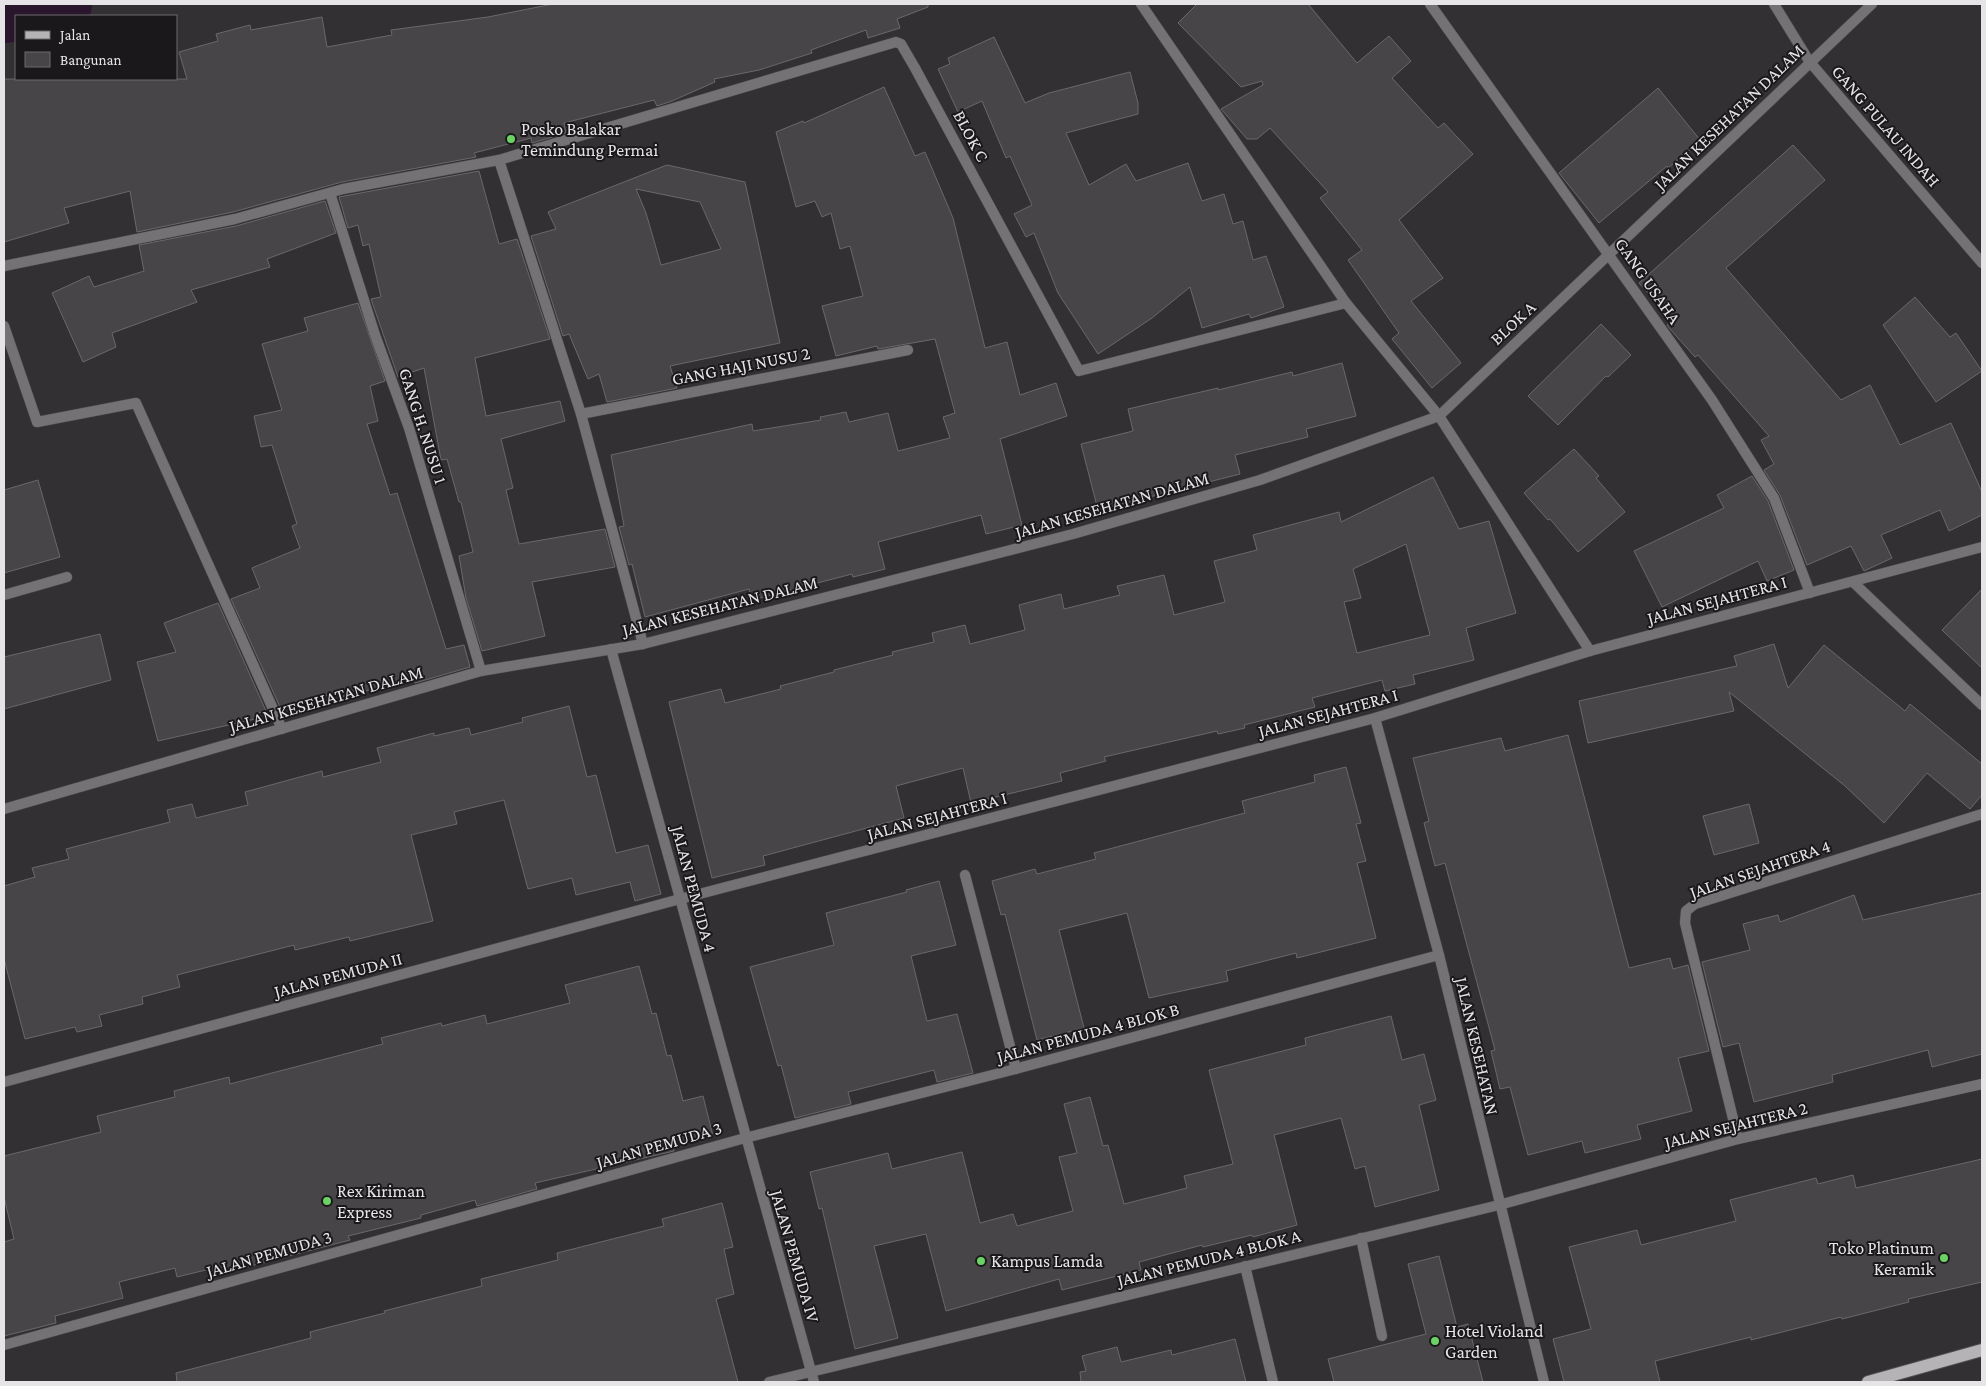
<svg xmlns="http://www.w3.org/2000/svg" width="1986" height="1386" font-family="'Crimson Pro',serif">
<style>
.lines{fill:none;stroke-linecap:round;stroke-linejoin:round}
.river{stroke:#29162c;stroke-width:60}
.building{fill:#484549;stroke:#6b676b;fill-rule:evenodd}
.service-casing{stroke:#504d50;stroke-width:11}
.minor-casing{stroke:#504d50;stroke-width:11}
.primary-casing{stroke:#504d50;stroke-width:14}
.service{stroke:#747274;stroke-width:10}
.minor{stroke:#747274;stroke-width:10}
.primary{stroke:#b6b3b6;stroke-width:12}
.poi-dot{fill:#6bd363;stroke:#1a181a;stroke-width:2}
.labels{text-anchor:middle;stroke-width:4;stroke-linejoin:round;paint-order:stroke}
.street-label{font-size:18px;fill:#e6e4e7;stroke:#1a181a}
.poi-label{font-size:18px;fill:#e6e4e7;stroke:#1a181a;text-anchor:start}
</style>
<rect width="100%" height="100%" fill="#333033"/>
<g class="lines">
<polyline class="river" points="4,13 62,4"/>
</g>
<g class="building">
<polygon points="553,4 928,4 928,7 897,19 900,28 868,38 866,30 811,50 812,53 759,70 714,79 715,82 672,101 657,106 654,100 564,123 566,133 532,143 531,138 474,153 476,157 342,182 233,212 137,232 130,191 64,208 69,223 4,242 4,79 187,79 179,52 218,41 216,34 250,25 251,30 322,17 327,47 392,35 391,30 488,17"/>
<polygon points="1197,4 1308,4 1357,63 1389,36 1411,61 1392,78 1438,128 1444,123 1473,154 1399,220 1443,278 1411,301 1461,363 1432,388 1392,339 1399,333 1348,260 1362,250 1320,198 1328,192 1270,128 1257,139 1247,139 1221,109 1263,85 1262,81 1241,87 1178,23"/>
<polygon points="994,37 1025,103 1049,93 1130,72 1138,103 1138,114 1066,133 1089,185 1126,164 1136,181 1188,163 1202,201 1224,194 1233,224 1243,221 1253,260 1266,256 1284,307 1251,318 1249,314 1202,328 1190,287 1152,318 1098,354 1058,293 1034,233 1026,237 1014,214 1032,205 1010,156 1006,158 982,101 958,112 938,69 950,64 948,58"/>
<polygon points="884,87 915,156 925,152 953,218 985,348 1007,342 1020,395 1056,383 1067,416 1000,439 1022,525 986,534 981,515 878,542 885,569 853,577 852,574 752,600 749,589 645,617 632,564 629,565 619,527 624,526 611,455 752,424 753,431 821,420 820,417 846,412 849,422 888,413 898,451 950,438 943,417 955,413 935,339 878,349 877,346 836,356 822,306 863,296 850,246 840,249 831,213 822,217 815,201 796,207 776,132 803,121 804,123"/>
<polygon points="1658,88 1701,141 1668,168 1667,166 1599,223 1559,173"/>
<polygon points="1793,145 1825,180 1726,268 1841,400 1870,385 1900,445 1951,423 1982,492 1982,515 1949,531 1940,510 1881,535 1892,558 1864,571 1851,546 1807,565 1780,495 1764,470 1774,464 1761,440 1769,436 1698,355 1695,357 1670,329 1667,325 1673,320 1639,283"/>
<path d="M667,165l78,17 35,161 -110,23 7,22 -70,14 -8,-28 -11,5 -19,-45 -6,2 -32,-100 25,-7 -8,-17zM636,189l64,13 21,47 -60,16 -15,-52z"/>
<polygon points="479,171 499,244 517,239 550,339 475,358 486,416 560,401 565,421 501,439 513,488 506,490 519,544 605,529 615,567 532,582 545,636 482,651 466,598 459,556 473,552 461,502 459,502 447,459 441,460 424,368 398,377 371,299 381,297 369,244 363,246 358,225 348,228 339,197"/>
<polygon points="325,201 336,233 267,259 270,267 191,290 197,302 112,333 116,347 83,362 52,293 89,276 94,287 144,271 139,245 236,226"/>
<polygon points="1915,297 1950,337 1956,333 1982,371 1936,402 1883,325"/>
<polygon points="358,303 385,381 370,386 378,421 367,424 390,495 397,493 446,649 464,645 470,667 415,683 414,679 341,697 340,692 280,707 231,599 260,588 252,568 300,548 292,526 297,524 272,445 261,447 254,416 282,410 262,344 308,331 304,318"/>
<polygon points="1601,324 1631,355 1608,377 1606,376 1558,425 1528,396"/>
<polygon points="1342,363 1356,416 1306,429 1308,437 1235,455 1240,474 1098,510 1081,444 1133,431 1128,409 1218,388 1218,390 1292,372 1293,376"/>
<polygon points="1574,449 1599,476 1596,478 1625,512 1578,552 1550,519 1548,520 1524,493"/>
<polygon points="1752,476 1768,501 1794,570 1767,581 1758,561 1662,607 1634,551 1724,508 1717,495"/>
<path d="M1433,477l26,52 30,-8 27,92 -50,15 8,32 -61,15 2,9 -30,7 -3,-11 -70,18 3,9 -71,18 1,3 -27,6 -1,-3 -113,26 2,4 -46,12 2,8 -91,22 -8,-35 -67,18 8,32 -141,38 2,9 -53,13 -43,-176 52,-13 4,14 56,-14 -1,-3 54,-14v-2l59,-15 -1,-3 42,-10 -2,-9 33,-8 5,19 55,-14 -6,-25 42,-11 3,15 56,-14 -3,-9 47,-11 10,40 51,-13 -11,-41 43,-11 -4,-15 86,-23 2,10zM1406,544l24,91 -73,18 -13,-51 17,-4 -8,-29z"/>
<polygon points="38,480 60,557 4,573 4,490"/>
<polygon points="1982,589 1982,668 1942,630"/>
<polygon points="218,603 266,711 254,714 255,719 158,741 137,662 176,652 164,623"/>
<polygon points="100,634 111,680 4,709 4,657"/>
<polygon points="1774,644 1788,688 1824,645 1905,711 1910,704 1982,764 1982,795 1970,809 1927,773 1884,823 1845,786 1729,692 1734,711 1588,743 1579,701 1737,666 1734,656"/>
<polygon points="569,706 587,777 596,775 616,853 648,845 661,894 635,901 630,882 576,895 572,878 528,889 504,800 454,812 457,824 411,835 433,921 350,941 349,937 295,950 294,945 177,975 180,987 142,997 143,1004 99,1015 102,1026 77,1032 75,1027 25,1039 4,959 4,886 35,877 32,868 69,859 66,849 170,822 167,810 192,804 196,818 248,805 245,792 322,771 323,777 381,762 377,748 434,733 434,736 469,728 471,735 523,722 522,718"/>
<polygon points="1568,735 1629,968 1670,958 1673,969 1688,965 1709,1051 1678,1058 1692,1111 1637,1125 1641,1139 1585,1153 1582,1141 1528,1155 1510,1087 1500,1089 1491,1051 1495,1050 1445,863 1435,866 1424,823 1429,821 1413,758 1501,738 1505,751"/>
<polygon points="1346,767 1361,823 1356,824 1366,861 1357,863 1376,938 1297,958 1296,953 1226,971 1228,981 1149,998 1127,913 1059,930 1084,1028 1037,1040 1005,914 1001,915 992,881 1035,869 1037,874 1096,859 1094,853 1245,813 1242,801 1315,782 1314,775"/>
<polygon points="1749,804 1759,843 1714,855 1703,816"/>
<polygon points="939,881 956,945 911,956 927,1021 957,1014 973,1073 937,1082 934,1070 848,1092 851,1104 795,1118 781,1065 778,1066 750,967 834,945 826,913 907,892 906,890"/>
<polygon points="1982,893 1982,1054 1932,1067 1928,1050 1832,1075 1833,1082 1754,1102 1739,1043 1723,1047 1702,962 1750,950 1743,924 1778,915 1780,922 1854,895 1863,920"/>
<polygon points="639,966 652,1014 656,1013 667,1056 671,1055 683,1101 703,1096 713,1136 673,1146 674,1151 535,1183 537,1189 477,1206 475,1200 421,1215 421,1218 348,1236 350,1240 212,1276 210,1269 177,1277 175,1268 119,1282 123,1298 55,1316 56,1323 4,1336 4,1242 14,1239 4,1197 4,1156 101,1132 97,1116 175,1097 174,1091 229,1077 230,1084 383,1044 381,1038 441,1023 442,1026 485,1015 487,1024 570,1003 565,985"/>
<polygon points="1391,1016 1402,1060 1424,1054 1436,1100 1419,1105 1439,1190 1375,1207 1365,1166 1355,1169 1341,1118 1274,1135 1297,1225 1253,1237 1252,1235 1203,1247 1202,1245 1139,1262 1141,1270 1062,1290 1059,1279 946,1311 926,1234 874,1246 898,1338 855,1349 822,1208 819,1209 810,1172 888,1153 892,1169 962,1152 980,1223 1013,1214 1017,1226 1073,1211 1059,1157 1077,1153 1064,1104 1090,1097 1103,1146 1108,1145 1124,1204 1187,1188 1184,1176 1233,1164 1209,1070 1306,1045 1305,1038"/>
<polygon points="1982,1159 1982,1282 1908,1299 1909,1302 1842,1319 1841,1317 1751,1340 1751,1337 1655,1361 1660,1382 1564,1382 1553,1339 1591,1329 1569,1247 1637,1230 1641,1245 1736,1221 1730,1200 1816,1178 1818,1184 1853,1175 1856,1188"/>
<polygon points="722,1203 733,1247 724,1249 734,1294 716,1299 738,1382 177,1382 176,1373 311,1338 310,1332 385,1313 384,1311 482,1286 481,1279 558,1260 557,1253 664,1226 662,1219"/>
<polygon points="1439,1256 1457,1327 1468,1324 1483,1382 1334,1382 1328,1359 1426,1334 1408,1264"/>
<polygon points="1235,1339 1246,1382 1081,1382 1080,1372 1086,1371 1082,1356 1117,1347 1121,1362 1171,1350 1172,1355"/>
</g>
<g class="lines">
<g class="service-casing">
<g id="service">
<polyline points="1361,1238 1382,1336"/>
<polyline points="1245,1266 1273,1382"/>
</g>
</g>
<g class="minor-casing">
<g id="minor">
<polyline points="1141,4 1346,303 1439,416 1590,651"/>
<polyline points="1430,4 1712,400 1774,498 1810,593"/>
<polyline points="1774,4 1809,61 1982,263"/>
<polyline points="499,160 581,414 643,644"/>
<polyline points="330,193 375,335 409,428 481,671"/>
<polyline points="4,266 235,219 343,189 499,160 896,42 901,44 915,68 1079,371 1346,303"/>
<polyline points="4,326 37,422 136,403 282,729"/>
<polyline points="581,414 908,350"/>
<polyline points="1853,582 1982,705"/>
<polyline points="4,595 67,577"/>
<polyline points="611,649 814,1382"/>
<polyline points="1375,718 1439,955 1544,1382"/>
<polyline points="4,809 481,671 643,644 1073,534 1260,480 1439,416 1872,4"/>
<polyline points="965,875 1016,1069"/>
<polyline points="4,1082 680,899 1375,718 1590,651 1982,547"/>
<polyline points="1738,1139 1685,923 1686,911 1695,904 1982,814"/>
<polyline points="4,1345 745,1138 1004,1072 1439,955"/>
<polyline points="769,1382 1499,1205 1738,1139 1982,1084"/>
</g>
</g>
<g class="primary-casing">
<polyline id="primary" points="1868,1382 1982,1350"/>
</g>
<use href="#service" class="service"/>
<use href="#minor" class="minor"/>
<use href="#primary" class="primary"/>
</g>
<g class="poi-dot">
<circle cx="511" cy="139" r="5"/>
<circle cx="327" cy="1201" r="5"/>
<circle cx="1944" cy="1258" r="5"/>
<circle cx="981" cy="1261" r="5"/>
<circle cx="1435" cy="1341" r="5"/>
</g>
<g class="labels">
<g class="street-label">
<text transform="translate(1729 117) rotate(-44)" y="6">JALAN KESEHATAN DALAM</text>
<text transform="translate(1886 126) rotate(49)" y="6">GANG PULAU INDAH</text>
<text transform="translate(971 136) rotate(62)" y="6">BLOK C</text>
<text transform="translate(1648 281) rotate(55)" y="6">GANG USAHA</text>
<text transform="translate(1513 323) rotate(-43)" y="6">BLOK A</text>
<text transform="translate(741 366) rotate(-11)" y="6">GANG HAJI NUSU 2</text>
<text transform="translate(423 426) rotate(72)" y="6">GANG H. NUSU 1</text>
<text transform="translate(1112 505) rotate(-16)" y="6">JALAN KESEHATAN DALAM</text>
<text transform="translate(1717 600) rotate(-15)" y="6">JALAN SEJAHTERA I</text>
<text transform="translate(720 606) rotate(-14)" y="6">JALAN KESEHATAN DALAM</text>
<text transform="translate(326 699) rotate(-16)" y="6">JALAN KESEHATAN DALAM</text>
<text transform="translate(1328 713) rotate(-15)" y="6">JALAN SEJAHTERA I</text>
<text transform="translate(937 816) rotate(-15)" y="6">JALAN SEJAHTERA I</text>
<text transform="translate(1760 869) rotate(-19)" y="6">JALAN SEJAHTERA 4</text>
<text transform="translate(694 889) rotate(75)" y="6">JALAN PEMUDA 4</text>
<text transform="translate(338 975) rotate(-15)" y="6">JALAN PEMUDA II</text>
<text transform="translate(1088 1033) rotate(-15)" y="6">JALAN PEMUDA 4 BLOK B</text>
<text transform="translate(1477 1046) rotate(77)" y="6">JALAN KESEHATAN</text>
<text transform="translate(1736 1125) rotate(-14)" y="6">JALAN SEJAHTERA 2</text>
<text transform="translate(659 1145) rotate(-16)" y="6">JALAN PEMUDA 3</text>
<text transform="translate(269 1254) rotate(-16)" y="6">JALAN PEMUDA 3</text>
<text transform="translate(795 1256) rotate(74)" y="6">JALAN PEMUDA IV</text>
<text transform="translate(1209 1258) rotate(-14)" y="6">JALAN PEMUDA 4 BLOK A</text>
</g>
<g class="poi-label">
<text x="521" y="135">Posko Balakar<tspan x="521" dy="21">Temindung Permai</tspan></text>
<text x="337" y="1197">Rex Kiriman<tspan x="337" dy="21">Express</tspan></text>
<text x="1934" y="1254" text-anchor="end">Toko Platinum<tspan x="1934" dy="21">Keramik</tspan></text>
<text x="991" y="1267">Kampus Lamda</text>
<text x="1445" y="1337">Hotel Violand<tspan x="1445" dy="21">Garden</tspan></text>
</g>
</g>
<rect width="1986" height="1386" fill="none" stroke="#e6e4e7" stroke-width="10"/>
<rect x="15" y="15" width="162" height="65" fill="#1a181a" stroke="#6c6a6c"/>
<rect x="25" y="31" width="25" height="8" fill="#b6b3b6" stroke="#6c6a6c"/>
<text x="60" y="40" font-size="15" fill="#e6e4e7">Jalan</text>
<rect x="25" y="52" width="25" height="15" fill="#484549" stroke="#6c6a6c"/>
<text x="60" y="65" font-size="15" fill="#e6e4e7">Bangunan</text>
</svg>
